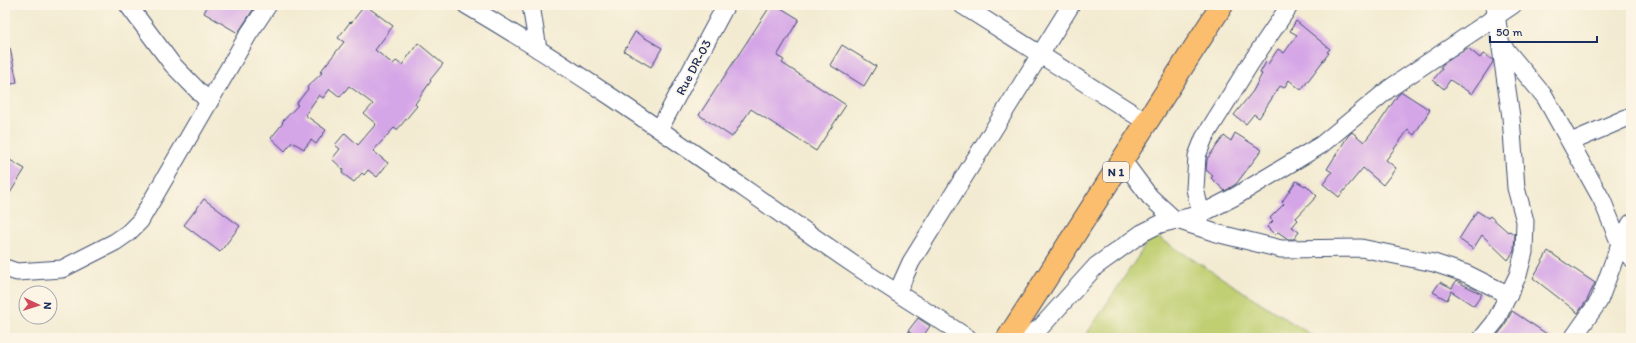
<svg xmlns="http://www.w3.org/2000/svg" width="1636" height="343" font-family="Itim,sans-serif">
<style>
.green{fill:#c0cf72;stroke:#6e7f68}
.building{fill:#d5a6e7}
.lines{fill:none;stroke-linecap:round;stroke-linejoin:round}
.minor-casing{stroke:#3b4b6f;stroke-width:19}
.highway-casing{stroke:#3b4b6f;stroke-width:24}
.minor{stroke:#fff;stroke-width:17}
.highway{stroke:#fabe6e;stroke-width:22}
.labels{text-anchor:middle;stroke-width:3;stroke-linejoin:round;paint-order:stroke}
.shield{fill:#fcf5e5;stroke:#5e6a86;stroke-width:1}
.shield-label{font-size:12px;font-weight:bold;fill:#1b2f5e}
.street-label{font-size:13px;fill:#1b2f5e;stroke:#fcf5e5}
</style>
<rect width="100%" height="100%" fill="#fcf5e5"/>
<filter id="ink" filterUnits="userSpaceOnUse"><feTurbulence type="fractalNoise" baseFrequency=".025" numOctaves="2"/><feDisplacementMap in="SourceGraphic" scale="8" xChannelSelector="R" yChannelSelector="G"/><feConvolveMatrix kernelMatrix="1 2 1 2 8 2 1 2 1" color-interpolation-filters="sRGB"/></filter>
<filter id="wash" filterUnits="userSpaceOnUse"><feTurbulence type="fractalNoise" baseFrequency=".012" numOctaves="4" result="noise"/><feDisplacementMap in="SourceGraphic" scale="16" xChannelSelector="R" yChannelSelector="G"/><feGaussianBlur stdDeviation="0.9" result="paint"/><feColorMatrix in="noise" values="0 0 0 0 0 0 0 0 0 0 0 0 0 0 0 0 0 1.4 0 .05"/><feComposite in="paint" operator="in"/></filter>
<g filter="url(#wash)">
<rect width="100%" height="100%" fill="#f3ebd1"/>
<polygon class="green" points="1153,234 1316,338 1084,338"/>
<g id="blocks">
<g class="building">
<polygon points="208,5 256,5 238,33 204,13"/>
<polygon points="365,5 393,26 375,50 393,64 396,61 402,65 418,43 443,64 430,80 431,81 415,104 417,106 397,130 394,128 373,151 388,163 377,177 368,170 364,175 362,173 354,182 342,173 344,170 332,159 340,149 335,145 345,133 358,145 376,124 364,114 373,104 349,86 340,97 330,89 323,98 319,95 305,115 326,130 316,144 311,140 304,149 292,142 285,151 271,138 283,123 282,122 298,105 296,104 308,89 307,87 322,73 320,72 344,42 338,38 350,22 351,23"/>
<polygon points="771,5 776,5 799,19 777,56 784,60 782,63 846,105 816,151 751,109 732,137 699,115"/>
<polygon points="1296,21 1330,49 1327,52 1329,53 1301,90 1289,80 1284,88 1280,86 1259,118 1254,114 1246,124 1234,115 1253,91 1262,74 1260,73 1266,62 1268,64 1278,49 1284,53 1297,35 1290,31"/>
<polygon points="635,32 662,48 651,67 624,51"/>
<polygon points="842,45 876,66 864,86 830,65"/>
<polygon points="10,48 17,82 5,87 5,49"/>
<polygon points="1468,48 1480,58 1483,54 1493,60 1493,62 1472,94 1450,80 1444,89 1433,80 1442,69 1440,68 1443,64"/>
<polygon points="1402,92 1430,110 1414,135 1408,130 1386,160 1396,168 1383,185 1363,168 1339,197 1323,184 1332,172 1327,169 1348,136 1352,132 1364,142 1382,119 1398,95"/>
<polygon points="1235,133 1262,150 1236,184 1225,191 1211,178 1213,176 1206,170 1207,159 1224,136 1231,141"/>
<polygon points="5,157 25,169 5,201"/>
<polygon points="1296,181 1305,186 1306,185 1317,196 1296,218 1298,220 1292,227 1299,232 1294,239 1288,239 1278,232 1275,235 1267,227 1273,221 1270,218 1284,204 1282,202"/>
<polygon points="204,199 240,226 220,252 184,225"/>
<polygon points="1477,211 1488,218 1490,216 1508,232 1509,231 1515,234 1514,251 1508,260 1482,235 1473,249 1459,239"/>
<polygon points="1548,251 1595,283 1587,300 1578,313 1533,278"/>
<polygon points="1456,281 1482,294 1474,306 1451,291 1447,300 1433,292 1440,282 1452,288"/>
<polygon points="1512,311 1553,338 1495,338 1504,327"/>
<polygon points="918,318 930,326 922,338 918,338 908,331"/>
</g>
</g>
</g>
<g filter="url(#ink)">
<use href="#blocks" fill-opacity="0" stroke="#3b4b6f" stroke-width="1"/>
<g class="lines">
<g class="minor-casing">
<g id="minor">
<polyline points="128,5 172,64 209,102"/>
<path d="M466,5c135,79 261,173 390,261 37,25 75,48 112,72"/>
<polyline points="531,5 538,49"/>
<polyline points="962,5 1148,123"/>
<polyline points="1501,44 1545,97 1602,200 1620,244 1631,258"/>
<polyline points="660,128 726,5"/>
<polyline points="1571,142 1631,116"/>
<polyline points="1123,161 1150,197 1174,219 1216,233 1281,249 1361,248 1434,263 1467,274 1509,295"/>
<polyline points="1201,214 1195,189 1197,156 1204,138 1250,64 1290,5"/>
<polyline points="5,268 17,272 62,269 115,242 128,233 140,221 248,35 268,5"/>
<polyline points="897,293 911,262 1071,5"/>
<polyline points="1024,338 1040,328 1096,266 1142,233 1160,224 1201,214 1236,196 1321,145 1390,88 1513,5"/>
<polyline points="1482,338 1495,322 1518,275 1524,252 1525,221 1516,188 1511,117 1495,7"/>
<polyline points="1573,338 1599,301 1620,244 1631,223"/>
</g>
</g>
<g class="highway-casing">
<polyline id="highway" points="1008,338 1222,5"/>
</g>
<use href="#minor" class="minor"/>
<use href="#highway" class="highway"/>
</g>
</g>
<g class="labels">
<rect class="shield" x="1103" y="162" width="26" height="20" rx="3"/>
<g class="shield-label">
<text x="1116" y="176">N 1</text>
</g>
<g class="street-label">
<text transform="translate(693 67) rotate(-62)" y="5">Rue DR-03</text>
</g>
</g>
<rect width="1636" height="343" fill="none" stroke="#fcf5e5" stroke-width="20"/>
<g transform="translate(38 305) rotate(94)"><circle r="19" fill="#fcf5e5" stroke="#a2a6af"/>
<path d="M0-3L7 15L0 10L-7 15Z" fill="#d1495b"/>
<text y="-6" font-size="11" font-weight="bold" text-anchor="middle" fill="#1b2f5e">N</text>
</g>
<path d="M1490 36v6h107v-6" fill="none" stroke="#1b2f5e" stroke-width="2"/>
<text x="1496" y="36" font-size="12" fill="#1b2f5e" stroke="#fcf5e5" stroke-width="3" paint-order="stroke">50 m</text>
</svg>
